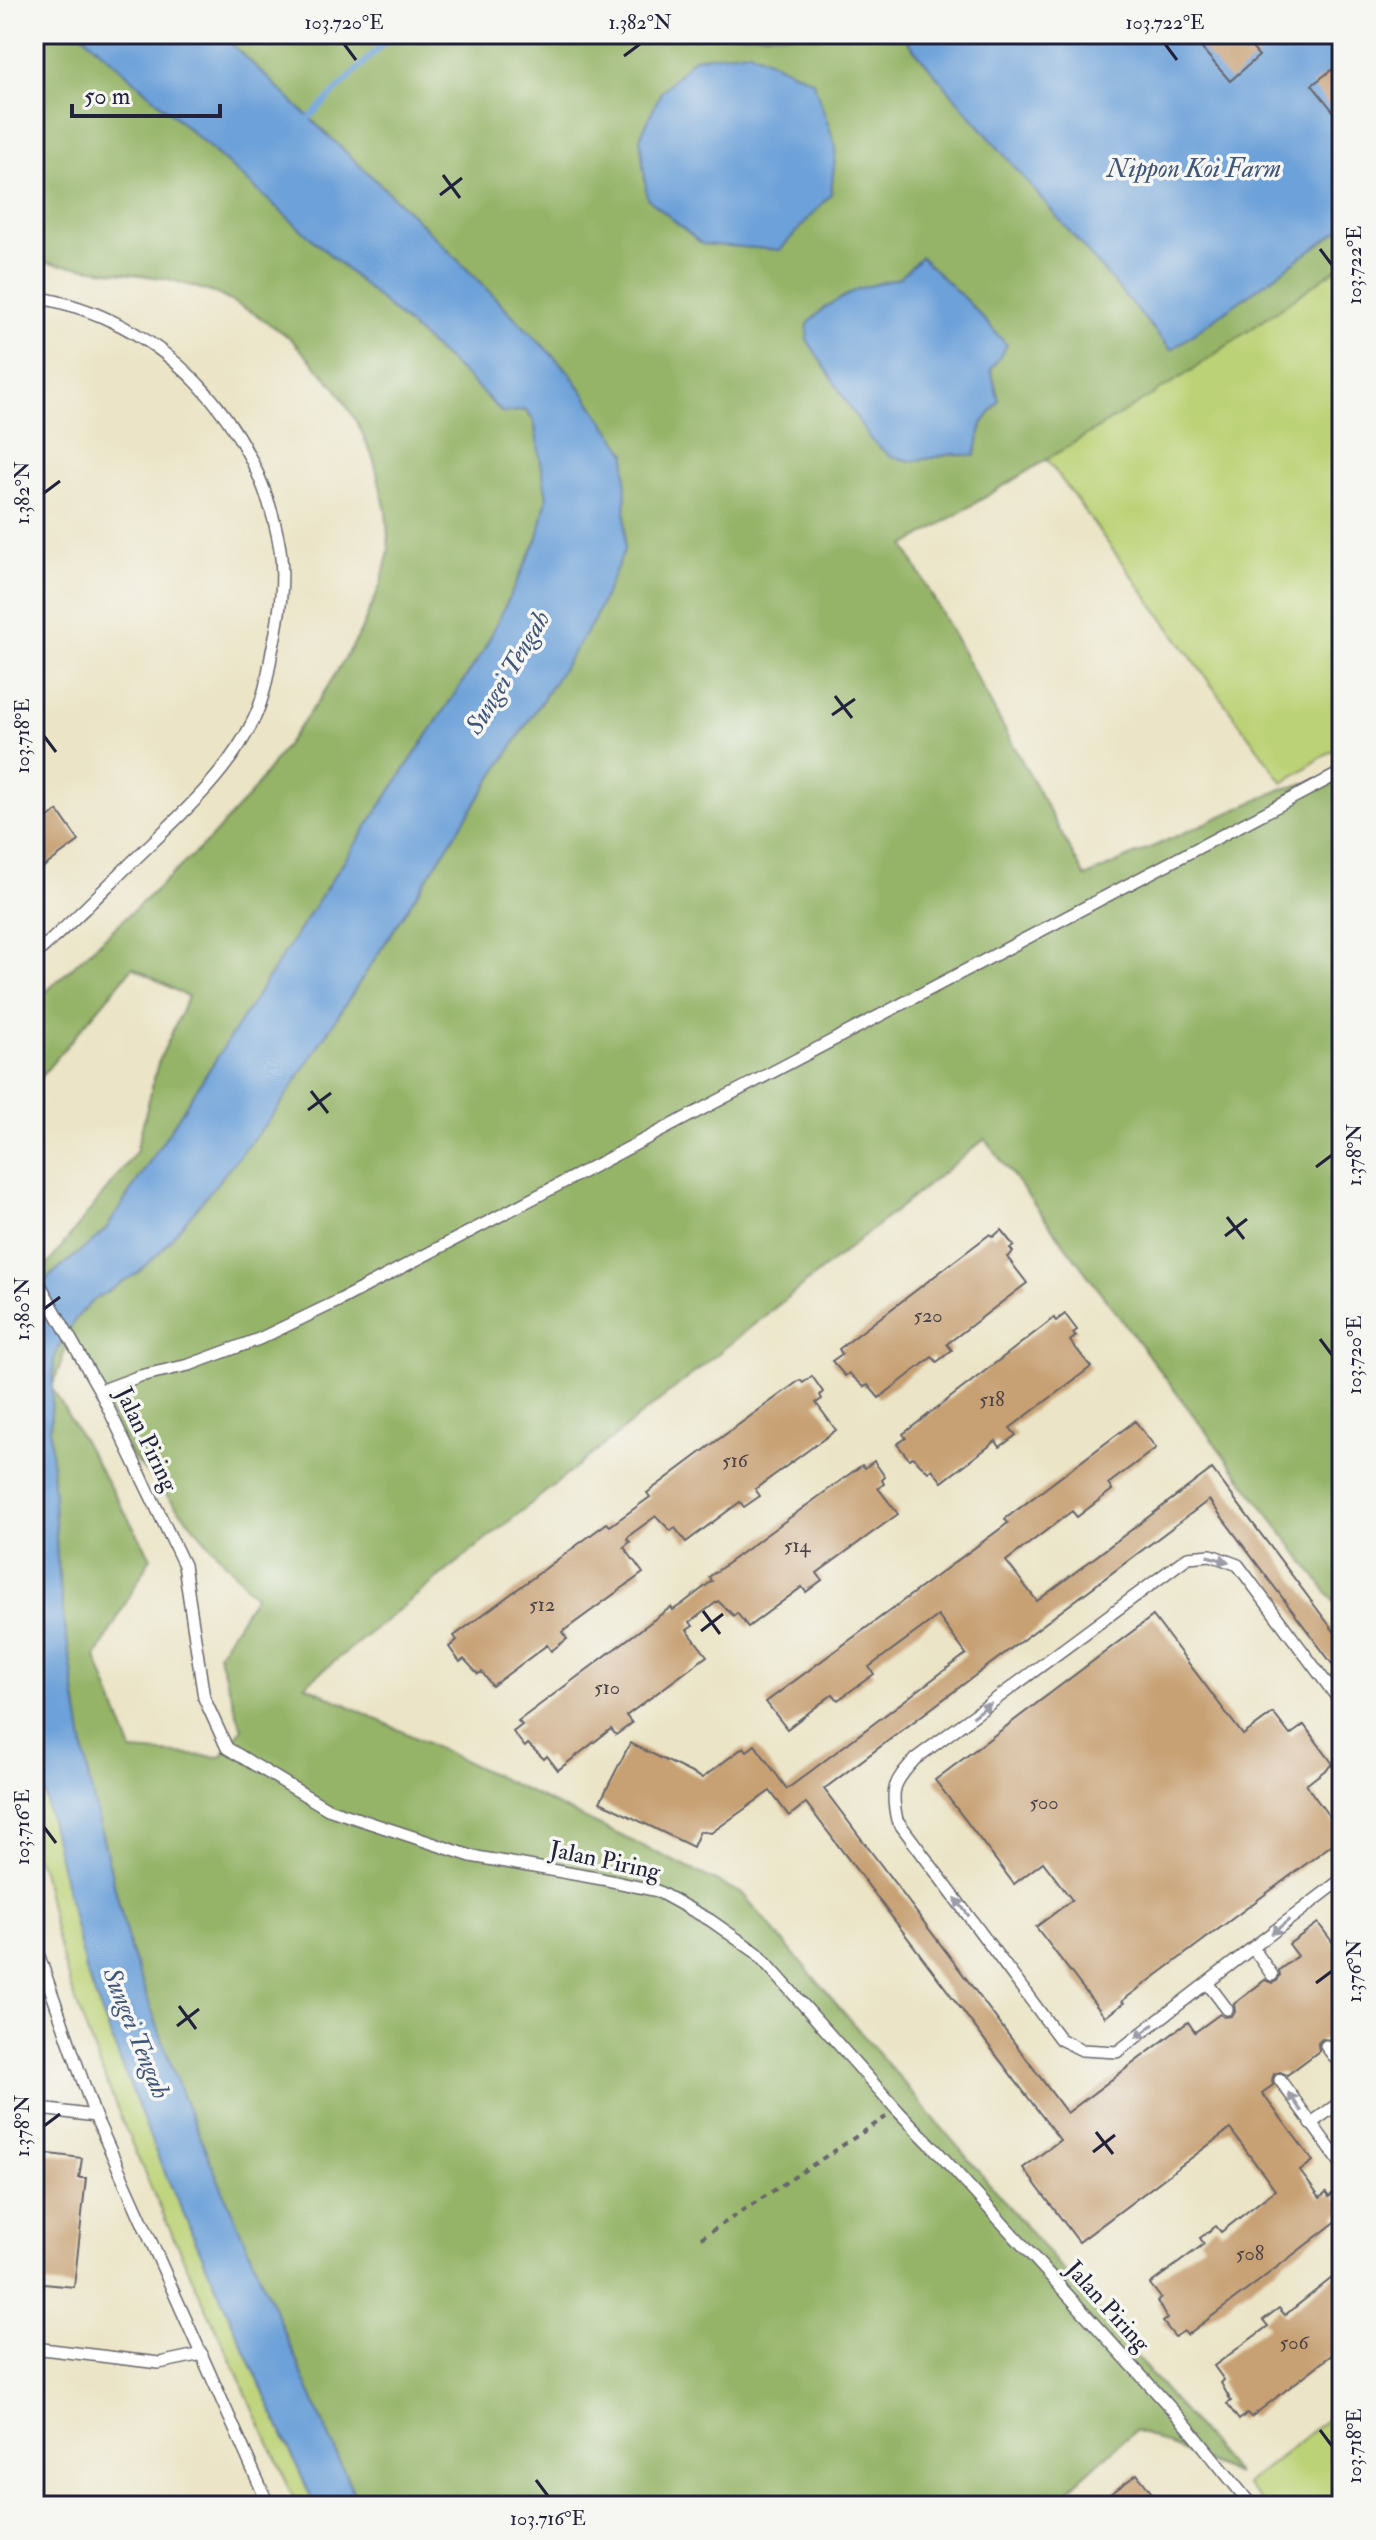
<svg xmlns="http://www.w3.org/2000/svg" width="1376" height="2540" font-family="'IM FELL Double Pica',serif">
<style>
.green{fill:#bcd276;stroke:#6f7a58;stroke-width:2}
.forest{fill:#95b467;stroke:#5c6b51;stroke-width:2;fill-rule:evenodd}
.water{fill:#6da1d9;stroke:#48628a;stroke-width:2}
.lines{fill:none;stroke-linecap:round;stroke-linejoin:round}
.stream{stroke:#6da1d9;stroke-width:6}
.building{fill:#c7a073}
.lane-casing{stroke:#68666c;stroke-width:14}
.path{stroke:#68666c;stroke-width:4;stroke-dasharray:6 6;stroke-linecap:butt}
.lane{stroke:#fff;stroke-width:11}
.oneway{fill:#9c9ca7}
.ticks{fill:none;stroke:#22223b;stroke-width:3}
.labels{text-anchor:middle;stroke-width:7;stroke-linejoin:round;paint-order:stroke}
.number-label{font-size:20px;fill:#4b4249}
.street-label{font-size:24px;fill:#22223b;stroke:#f6f6f2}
.water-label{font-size:26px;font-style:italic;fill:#40557a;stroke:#f6f6f2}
.neatline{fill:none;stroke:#22223b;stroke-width:3}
.ticks-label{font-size:20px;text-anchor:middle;fill:#22223b}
</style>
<rect width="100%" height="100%" fill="#f6f6f2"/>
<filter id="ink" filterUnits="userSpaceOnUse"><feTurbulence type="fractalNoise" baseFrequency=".0125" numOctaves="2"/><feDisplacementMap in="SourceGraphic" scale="16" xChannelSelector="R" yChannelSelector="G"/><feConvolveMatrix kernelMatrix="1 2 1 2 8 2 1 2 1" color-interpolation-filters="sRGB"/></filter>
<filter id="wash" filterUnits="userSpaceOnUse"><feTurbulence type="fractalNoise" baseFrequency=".006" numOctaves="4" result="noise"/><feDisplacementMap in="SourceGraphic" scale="32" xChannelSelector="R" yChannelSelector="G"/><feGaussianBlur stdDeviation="1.8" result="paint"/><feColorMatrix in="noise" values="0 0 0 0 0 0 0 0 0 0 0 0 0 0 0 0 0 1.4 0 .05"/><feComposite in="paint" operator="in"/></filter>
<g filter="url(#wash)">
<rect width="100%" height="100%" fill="#ebe4c6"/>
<g class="green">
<polygon points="1342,228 1342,744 1283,783 1037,446"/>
<path d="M39,1765l48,210 70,180 158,351h-18c-75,-173 -165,-340 -226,-519 -13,-39 -21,-79 -29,-118l-8,-15v-86z"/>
<polygon points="1342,2407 1342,2506 1265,2506 1246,2484"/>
</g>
<g class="forest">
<path d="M34,34h48l385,343 35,36 23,-3 9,11 13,76 -9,41 -54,112 -157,237 -220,341c-22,23 -50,39 -73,63v-9l102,-130 22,-89 30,-66 -55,-30 -99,118v-82l175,-163 40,-44 72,-99 37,-60 23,-53 8,-34 -3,-39 -12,-51 -14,-32 -24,-40 -46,-50 -38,-26 -35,-18 -48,-15 -135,-18z"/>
<path d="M221,34h680l270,316 171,-122v37l-154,108 -283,173 180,331 197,-88 60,-13v836l-357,-473 -680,546 438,209 494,581 -102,-45 -85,76h-691l-176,-408 -53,-149 -41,-167 -26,-168 -6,-57 -7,-126 4,-71 5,-14 17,-28 16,-17 45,-28 24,-22 116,-141 317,-490 -25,-248 -141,-142zM899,278l92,92 8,31 -17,23 -7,31 -21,-1 -43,7 -21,-5 -20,-18 -63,-99 51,-50zM69,1340l61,114 125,142 -37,58 24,75 -21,28 -89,-6 -36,-94 55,-100 -99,-169z"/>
</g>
<g class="water">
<path d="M82,34h139l207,196 141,142 57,81 -1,96 -31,71 -317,490 -116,141 -24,22 -45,28 -16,17 -17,28 -5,14 -4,71 7,126 6,57 26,168 41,167 53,149 176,408h-44l-158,-351 -70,-180 -40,-168 -13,-72v-444c23,-24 51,-40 73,-63l220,-341 157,-237 54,-112 9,-41 -13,-76 -8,-11 -23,3 -36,-36z"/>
<polygon points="901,34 1333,34 1342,39 1342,228 1171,350"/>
<polygon points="749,51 813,81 836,147 831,194 780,250 702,244 647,198 640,138 661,92 694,58"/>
<polygon points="921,257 971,305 1007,345 991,370 999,401 982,424 975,456 954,454 912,461 890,456 870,439 807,339 808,324 824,308 858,289 899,278"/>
</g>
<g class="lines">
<polyline class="stream" points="305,122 393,34"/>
</g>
<g id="blocks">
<g class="building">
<polygon points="1189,34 1240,34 1259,56 1230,81"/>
<polygon points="1342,62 1342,122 1312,85"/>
<polygon points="58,811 79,841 34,874 34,828"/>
<polygon points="1001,1230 1014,1246 1010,1248 1013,1252 1007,1257 1027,1283 947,1344 952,1350 937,1362 932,1357 879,1398 868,1385 864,1387 849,1373 845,1376 832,1361 842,1354 839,1349 990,1234 993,1237"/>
<polygon points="1065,1314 1077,1330 1073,1333 1076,1336 1070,1341 1091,1367 1010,1428 1016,1435 1000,1447 996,1441 942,1482 932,1469 928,1472 913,1457 909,1459 897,1444 906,1438 903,1434 1054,1318 1056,1321"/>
<polygon points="812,1376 823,1392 820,1395 822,1399 816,1403 836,1430 755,1489 760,1496 744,1507 740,1502 686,1542 675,1528 671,1531 656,1516 630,1535 627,1539 630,1542 624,1547 643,1573 562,1632 567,1639 551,1651 547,1645 492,1686 482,1672 478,1674 464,1659 460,1662 449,1647 457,1640 454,1636 607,1523 610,1526 650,1497 647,1493 719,1439 800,1380 803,1383"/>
<polygon points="1135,1421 1156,1448 1108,1484 1112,1490 1077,1517 1072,1511 1006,1561 1037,1601 1212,1469 1342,1642 1342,1677 1209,1500 824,1789 1067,2113 1188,2022 1195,2032 1220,2014 1224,2017 1231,2016 1235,2012 1234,2004 1265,1980 1272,1983 1277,1981 1280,1975 1279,1970 1298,1956 1289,1944 1318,1923 1342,1955 1342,2033 1332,2040 1322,2039 1318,2043 1319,2051 1287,2075 1280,2072 1274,2074 1272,2080 1273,2085 1262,2093 1313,2161 1300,2171 1320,2198 1326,2193 1329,2197 1332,2194 1342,2206 1342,2212 1336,2216 1338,2220 1259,2281 1187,2335 1184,2331 1175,2337 1163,2322 1167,2319 1157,2301 1161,2298 1150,2284 1204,2244 1200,2238 1216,2226 1221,2232 1275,2190 1230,2129 1079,2242 1023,2168 1060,2140 806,1803 789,1816 770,1791 711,1833 700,1831 693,1847 600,1802 630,1743 702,1778 744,1747 747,1751 755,1745 787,1789 966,1654 938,1616 869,1667 874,1674 838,1700 833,1694 787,1729 766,1702 1008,1523 1005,1519"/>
<polygon points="874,1461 885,1477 882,1480 884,1484 878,1488 898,1514 817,1573 822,1580 806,1592 802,1587 748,1627 737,1613 734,1616 718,1601 690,1622 693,1626 687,1630 707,1656 626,1716 632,1723 616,1735 611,1729 558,1770 547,1756 544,1759 528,1744 525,1747 513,1732 522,1725 518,1721 671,1607 673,1610 682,1604 712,1581 709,1577 781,1524 862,1465 865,1468"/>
<polygon points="1153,1616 1243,1735 1273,1713 1290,1735 1304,1725 1333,1764 1306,1785 1342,1834 1342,1837 1122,2001 1124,2003 1105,2017 1036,1927 1072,1900 1043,1862 1014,1884 935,1780"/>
<polygon points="34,2152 82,2158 79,2178 86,2178 74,2287 34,2283"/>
<polygon points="1342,2270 1342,2347 1251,2417 1247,2413 1239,2420 1227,2404 1231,2401 1221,2383 1224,2380 1214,2366 1268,2326 1263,2320 1279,2308 1285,2315"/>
<polygon points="1137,2474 1162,2506 1095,2506"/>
</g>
</g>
</g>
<g filter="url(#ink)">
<use href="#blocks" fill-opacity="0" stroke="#68666c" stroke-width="2"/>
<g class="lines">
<g class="lane-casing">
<g id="lane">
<path d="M34,297c128,20 225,125 246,252 5,32 -1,71 -8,102 -4,24 -8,48 -19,70 -27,56 -78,99 -122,142 -32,31 -63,64 -97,92"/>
<polyline points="34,1274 100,1391 184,1565 204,1698 227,1748 328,1809 471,1856 602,1879 657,1891 710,1920 757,1953 898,2111 935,2149 1187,2426 1252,2506"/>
<polyline points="100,1391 140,1376 189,1365 259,1339 338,1301 1342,772"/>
<path d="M1342,1704l-104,-139 -27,-10 -23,2 -273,202c-21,23 -25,30 -18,61l163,219 22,11 35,2 225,-173"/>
<polyline points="34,1942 95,2116 269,2506"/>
<polyline points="1253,1948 1272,1975"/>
<polyline points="1208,1984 1227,2009"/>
<polyline points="1326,2046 1342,2067"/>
<polyline points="1280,2080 1342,2165"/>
<polyline points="34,2108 95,2116"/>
<polyline points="1310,2124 1342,2101"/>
<polyline points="34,2348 159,2363 202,2354"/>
</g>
</g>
<polyline class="path" points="701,2238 886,2117"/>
<use href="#lane" class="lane"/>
</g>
<defs><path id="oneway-solid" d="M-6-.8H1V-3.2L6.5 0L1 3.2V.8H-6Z" transform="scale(2)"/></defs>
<g class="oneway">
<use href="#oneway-solid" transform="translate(1218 1559) rotate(15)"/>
<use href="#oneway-solid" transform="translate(982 1710) rotate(-37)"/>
<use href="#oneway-solid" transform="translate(962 1907) rotate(-127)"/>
<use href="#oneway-solid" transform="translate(1280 1927) rotate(142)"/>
<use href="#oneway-solid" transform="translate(1145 2031) rotate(143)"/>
<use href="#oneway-solid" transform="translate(1295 2102) rotate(-125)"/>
</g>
</g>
<path class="ticks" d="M344,44l12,16M1165,44l12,16M624,56l16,-12M443,175l17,23M440,195l22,-17M1320,249l12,16M44,493l16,-12M835,696l17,22M832,715l23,-16M44,736l12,16M311,1091l17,22M308,1110l23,-17M1316,1167l16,-12M1227,1217l17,22M1225,1236l22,-17M44,1309l16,-12M1320,1339l12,16M703,1611l17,23M701,1631l22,-17M44,1827l12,16M1316,1983l16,-12M179,2006l17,23M177,2026l22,-17M44,2126l16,-12M1096,2132l17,22M1093,2152l22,-17M1320,2430l12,16M536,2480l12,16"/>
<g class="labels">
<g class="number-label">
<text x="928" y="1322">520</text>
<text x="992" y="1406">518</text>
<text x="735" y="1467">516</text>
<text x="797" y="1552">514</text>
<text x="542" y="1611">512</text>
<text x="607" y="1694">510</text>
<text x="1044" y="1809">500</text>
<text x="1250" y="2260">508</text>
<text x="1294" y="2349">506</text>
</g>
<g class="street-label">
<text transform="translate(147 1439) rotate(64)" y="8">Jalan Piring</text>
<text transform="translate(605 1860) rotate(12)" y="8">Jalan Piring</text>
<text transform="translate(1108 2306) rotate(48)" y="8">Jalan Piring</text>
</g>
<g class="water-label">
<text x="1194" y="177">Nippon Koi Farm</text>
<text transform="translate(507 672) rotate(-59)" y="9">Sungei Tengah</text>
<text transform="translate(137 2033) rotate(68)" y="9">Sungei Tengah</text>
</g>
</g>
<rect width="1376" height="2540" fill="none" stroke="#f6f6f2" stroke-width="88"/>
<path d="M72 104v12h148v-12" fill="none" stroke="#22223b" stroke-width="4"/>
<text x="84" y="104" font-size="24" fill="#22223b" stroke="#f6f6f2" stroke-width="6" paint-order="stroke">50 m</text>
<rect x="44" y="44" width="1288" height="2452" class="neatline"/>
<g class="ticks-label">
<text x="344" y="29">103.720°E</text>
<text x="640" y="29">1.382°N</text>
<text x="1165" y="29">103.722°E</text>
<text transform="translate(1354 265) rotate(-90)" y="7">103.722°E</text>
<text transform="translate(22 493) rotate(-90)" y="7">1.382°N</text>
<text transform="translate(22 736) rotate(-90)" y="7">103.718°E</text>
<text transform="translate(1354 1155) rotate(-90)" y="7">1.378°N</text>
<text transform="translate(22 1309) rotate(-90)" y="7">1.380°N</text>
<text transform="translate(1354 1355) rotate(-90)" y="7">103.720°E</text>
<text transform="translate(22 1827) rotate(-90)" y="7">103.716°E</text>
<text transform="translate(1354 1971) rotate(-90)" y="7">1.376°N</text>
<text transform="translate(22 2126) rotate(-90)" y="7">1.378°N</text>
<text transform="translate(1354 2446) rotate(-90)" y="7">103.718°E</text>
<text x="548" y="2525">103.716°E</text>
</g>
</svg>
